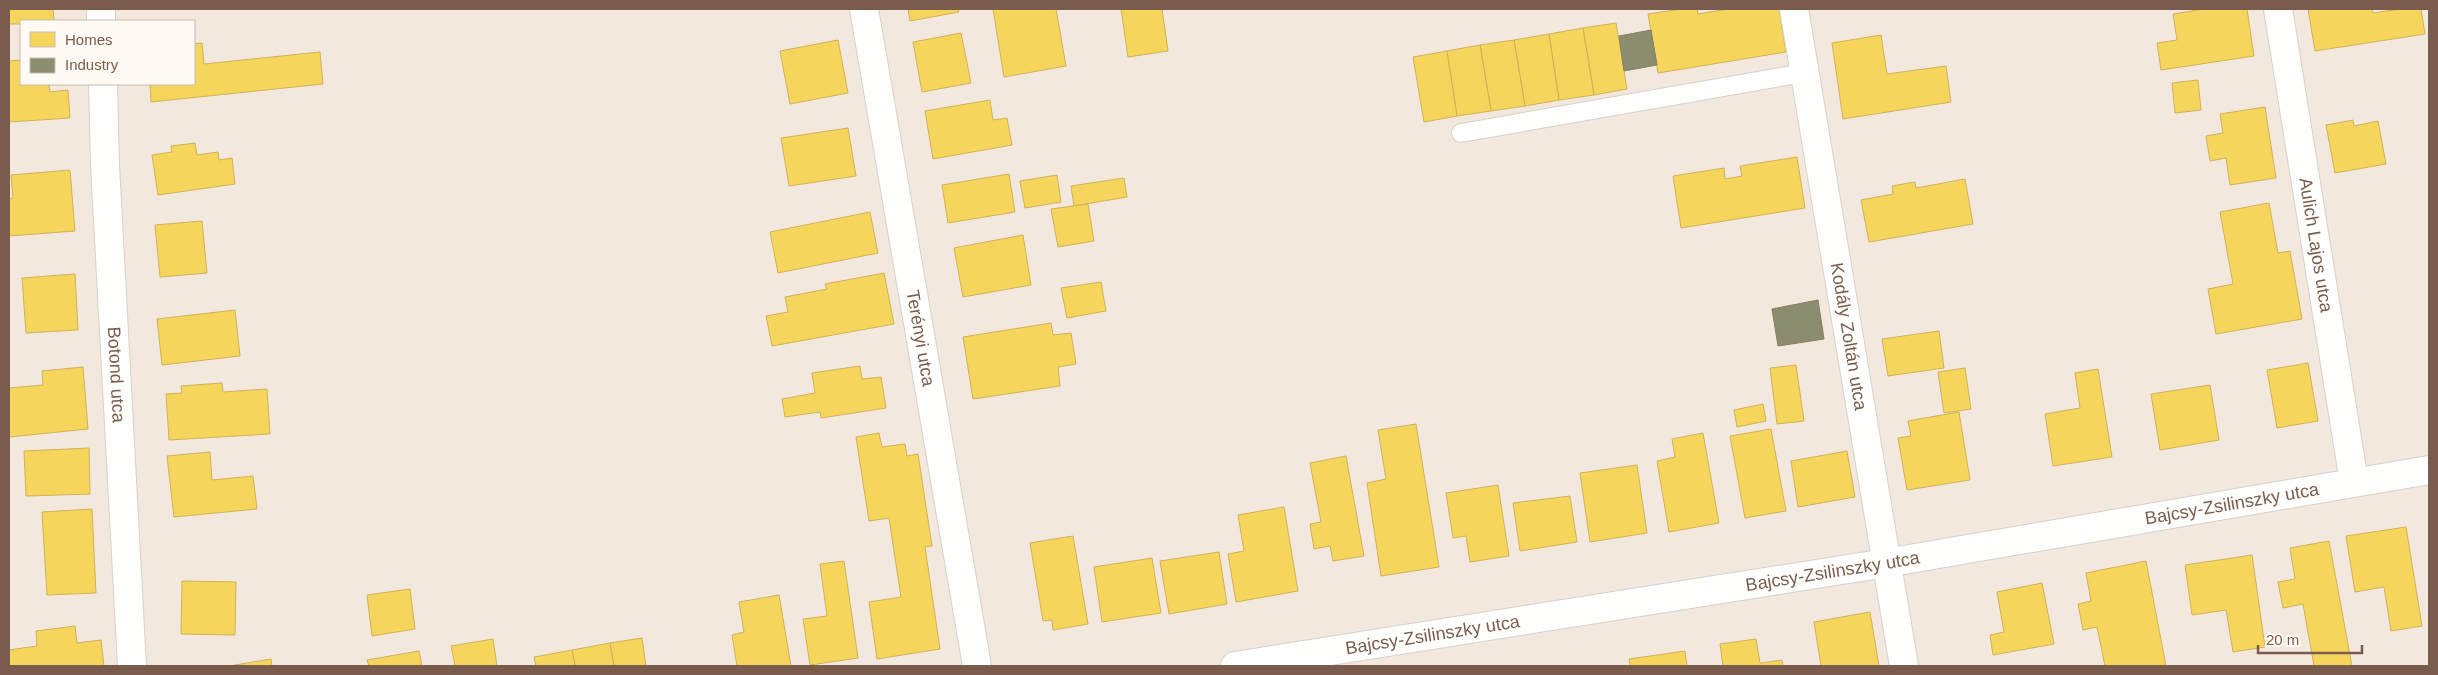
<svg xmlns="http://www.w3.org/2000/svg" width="2438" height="675" font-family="Arial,sans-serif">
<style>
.residential{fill:#f2e8de;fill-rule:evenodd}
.homes{fill:#f6d55c;stroke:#d1b158}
.industry{fill:#8c8c6e;stroke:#877e64}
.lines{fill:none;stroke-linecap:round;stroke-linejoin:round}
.service-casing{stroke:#d7d1cb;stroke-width:20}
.minor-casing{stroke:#d7d1cb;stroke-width:30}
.service{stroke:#fefefd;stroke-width:18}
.minor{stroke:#fefefd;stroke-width:28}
.labels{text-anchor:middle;stroke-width:5;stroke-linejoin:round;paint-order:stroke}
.street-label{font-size:18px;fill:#7a5c4d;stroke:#fffaf3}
</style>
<rect width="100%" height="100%" fill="#f9f5f0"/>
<path class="residential" d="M9,9h2420v657h-2420zM21,21h173v63h-173z"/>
<g class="homes">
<polygon points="9,9 53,9 54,21 21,21 21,24 9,24"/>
<polygon points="908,9 958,9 959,12 910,21"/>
<polygon points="993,9 1056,9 1066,66 1004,77"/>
<polygon points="1121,9 1162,9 1168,51 1128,57"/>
<polygon points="1681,9 1697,9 1698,14 1728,9 1779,9 1786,52 1658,73 1648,14"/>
<polygon points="2204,9 2247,9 2254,56 2161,70 2157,43 2177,40 2173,14"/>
<polygon points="2308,9 2372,9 2373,13 2400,9 2421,9 2425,34 2315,51"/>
<polygon points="1616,23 1627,89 1594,95 1583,28"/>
<polygon points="1583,28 1594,95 1559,100 1549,34"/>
<polygon points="961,33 971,83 922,92 913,42"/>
<polygon points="1549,34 1559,100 1525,106 1514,40"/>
<polygon points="1881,35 1887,74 1946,66 1951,102 1843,119 1832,43"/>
<polygon points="838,40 848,93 790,104 780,51"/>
<polygon points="1514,40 1525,106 1491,111 1480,45"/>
<polygon points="202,43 204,64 320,52 323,84 151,102 150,84 194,84 194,44"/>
<polygon points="1480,45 1491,111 1457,116 1447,51"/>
<polygon points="1447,51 1457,116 1424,122 1413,57"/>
<polygon points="21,60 21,84 49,84 50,92 68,90 70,118 9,122 9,61"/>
<polygon points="2198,80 2201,110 2175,113 2172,83"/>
<polygon points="990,100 993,120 1007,118 1012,145 933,159 925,111"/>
<polygon points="2265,107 2276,178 2230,185 2226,158 2210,161 2206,136 2223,133 2220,114"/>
<polygon points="2353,120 2354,126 2378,121 2386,164 2335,173 2326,125"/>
<polygon points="848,128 856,176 789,186 781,138"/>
<polygon points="195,143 197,155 218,152 219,160 232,158 235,184 158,195 152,155 172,152 171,146"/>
<polygon points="1797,157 1805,208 1681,228 1673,176 1724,168 1725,179 1742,176 1740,166"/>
<polygon points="70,170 75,231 9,236 9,199 13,198 11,175"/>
<polygon points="1009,174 1015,212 948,223 942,185"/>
<polygon points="1057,175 1061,202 1025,208 1020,181"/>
<polygon points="1124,178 1127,197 1074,206 1071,186"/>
<polygon points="1965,179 1973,224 1869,242 1861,200 1893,194 1892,186 1915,182 1916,188"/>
<polygon points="2269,203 2278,253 2290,251 2302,319 2216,334 2208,289 2233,284 2220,212"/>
<polygon points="1088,204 1094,241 1058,247 1051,209"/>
<polygon points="870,212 878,253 778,273 770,232"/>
<polygon points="202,221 207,273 160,277 155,225"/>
<polygon points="1023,235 1031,285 963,297 954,248"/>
<polygon points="884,273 894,324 772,346 766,316 788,312 785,297 827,289 825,284"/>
<polygon points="75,274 78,330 26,333 22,278"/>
<polygon points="1101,282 1106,311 1067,318 1061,288"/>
<polygon points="235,310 240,356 162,365 157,319"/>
<polygon points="1051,323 1053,335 1071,333 1076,364 1058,367 1060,386 973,399 963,337"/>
<polygon points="1939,331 1944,368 1888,376 1882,339"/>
<polygon points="2308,363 2318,421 2277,428 2267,370"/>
<polygon points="1796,365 1804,421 1777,424 1770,368"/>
<polygon points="860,366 862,379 881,377 886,408 821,418 820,412 785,417 782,399 815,393 812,373"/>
<polygon points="83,367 88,429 9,437 9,388 43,385 42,371"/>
<polygon points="1965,368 1971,409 1944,413 1938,372"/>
<polygon points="2098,369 2112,457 2053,466 2045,414 2080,408 2075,373"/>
<polygon points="222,383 223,392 267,389 270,434 169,440 166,394 182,393 181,386"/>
<polygon points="2210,385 2219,440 2160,450 2151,394"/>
<polygon points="1763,404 1766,421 1737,427 1734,410"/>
<polygon points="1959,412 1970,480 1907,490 1898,438 1911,436 1908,421"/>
<polygon points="1416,424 1439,567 1381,576 1367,483 1386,479 1378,430"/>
<polygon points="1771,429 1786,511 1745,518 1730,436"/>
<polygon points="879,433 882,447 905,444 907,456 918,454 932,546 925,547 940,649 877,659 869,602 901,597 889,518 869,521 856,437"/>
<polygon points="1703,433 1719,523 1669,532 1657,461 1675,457 1672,439"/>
<polygon points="89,448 90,494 26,496 24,451"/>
<polygon points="1847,451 1855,497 1798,507 1791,461"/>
<polygon points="210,452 212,480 253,476 257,509 174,517 167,456"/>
<polygon points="1346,456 1364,556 1333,561 1330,546 1314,549 1310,524 1321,522 1310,463"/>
<polygon points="1637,465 1647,533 1590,542 1580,473"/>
<polygon points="1498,485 1509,556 1470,562 1466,536 1453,538 1446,493"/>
<polygon points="1570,496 1577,542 1520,551 1513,503"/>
<polygon points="1284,507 1298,591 1236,602 1228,554 1244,551 1238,515"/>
<polygon points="92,509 96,593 47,595 42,512"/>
<polygon points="2406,527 2422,626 2391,631 2384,587 2355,592 2346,536"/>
<polygon points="1073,536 1088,624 1053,630 1052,620 1043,621 1030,543"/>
<polygon points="2329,541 2352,666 2314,666 2303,604 2283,608 2278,582 2295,579 2290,548"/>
<polygon points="1219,552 1227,604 1169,614 1160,561"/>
<polygon points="2252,555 2265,647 2233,652 2226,610 2192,615 2185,565"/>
<polygon points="1152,558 1161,613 1102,622 1094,567"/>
<polygon points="844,561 858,658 810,665 803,619 827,616 820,564"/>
<polygon points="2146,561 2166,666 2105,666 2097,627 2083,630 2078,604 2091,601 2086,573"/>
<polygon points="182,581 236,582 235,635 181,634"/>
<polygon points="2042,583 2054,644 1993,655 1990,635 2004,632 1997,592"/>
<polygon points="410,589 415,629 372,636 367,595"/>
<polygon points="779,595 791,666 737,666 732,635 744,632 739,602"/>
<polygon points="1870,612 1879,666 1821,666 1814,622"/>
<polygon points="75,626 77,643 101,640 104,666 9,666 9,650 37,646 36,631"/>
<polygon points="642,638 646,666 614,666 610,643"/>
<polygon points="493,639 497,666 455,666 451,646"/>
<polygon points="1756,639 1760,663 1782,660 1783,666 1723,666 1720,644"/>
<polygon points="610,643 614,666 575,666 572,650"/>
<polygon points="572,650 575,666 536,666 534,657"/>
<polygon points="419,651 422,666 369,666 367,660"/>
<polygon points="1685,651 1687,666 1630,666 1629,659"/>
<polygon points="271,659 272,666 229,666"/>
</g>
<g class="industry">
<polygon points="1651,30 1657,65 1624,71 1619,36"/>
<polygon points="1818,300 1824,339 1778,346 1772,309"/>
</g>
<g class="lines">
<g class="service-casing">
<polyline id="service" points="1461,133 1803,73"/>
</g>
<g class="minor-casing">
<g id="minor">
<polyline points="101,9 101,21"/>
<path id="s1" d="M864,9l113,657"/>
<path id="s2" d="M1794,9l110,657"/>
<path id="s3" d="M2278,9l76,473"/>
<path id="s4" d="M103,84l2,81 27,501"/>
<path id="s5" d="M1235,666l651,-103 543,-93"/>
</g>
</g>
<use href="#service" class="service"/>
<use href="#minor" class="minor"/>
</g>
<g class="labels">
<g class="street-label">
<text dy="6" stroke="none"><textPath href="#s3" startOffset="239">Aulich Lajos utca</textPath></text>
<text dy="6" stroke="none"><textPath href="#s1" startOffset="334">Terényi utca</textPath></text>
<text dy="6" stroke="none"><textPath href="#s2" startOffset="332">Kodály Zoltán utca</textPath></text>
<text dy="6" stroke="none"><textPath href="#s4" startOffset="291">Botond utca</textPath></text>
<text dy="6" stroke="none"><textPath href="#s5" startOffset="1010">Bajcsy-Zsilinszky utca</textPath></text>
<text dy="6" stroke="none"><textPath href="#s5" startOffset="605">Bajcsy-Zsilinszky utca</textPath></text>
<text dy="6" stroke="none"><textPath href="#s5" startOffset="200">Bajcsy-Zsilinszky utca</textPath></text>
</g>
</g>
<rect width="2438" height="675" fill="none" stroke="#7a5c4d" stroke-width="20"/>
<rect x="20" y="20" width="175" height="65" fill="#fffaf3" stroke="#cabbb1"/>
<rect x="30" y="32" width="25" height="15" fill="#f6d55c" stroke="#cabbb1"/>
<text x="65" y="45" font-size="15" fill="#7a5c4d">Homes</text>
<rect x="30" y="58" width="25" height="15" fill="#8c8c6e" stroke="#cabbb1"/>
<text x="65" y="70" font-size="15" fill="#7a5c4d">Industry</text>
<path d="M2258 645v8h104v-8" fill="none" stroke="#7a5c4d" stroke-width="2.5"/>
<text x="2266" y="645" font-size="15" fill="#7a5c4d" stroke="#fffaf3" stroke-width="4" paint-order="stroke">20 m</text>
</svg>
